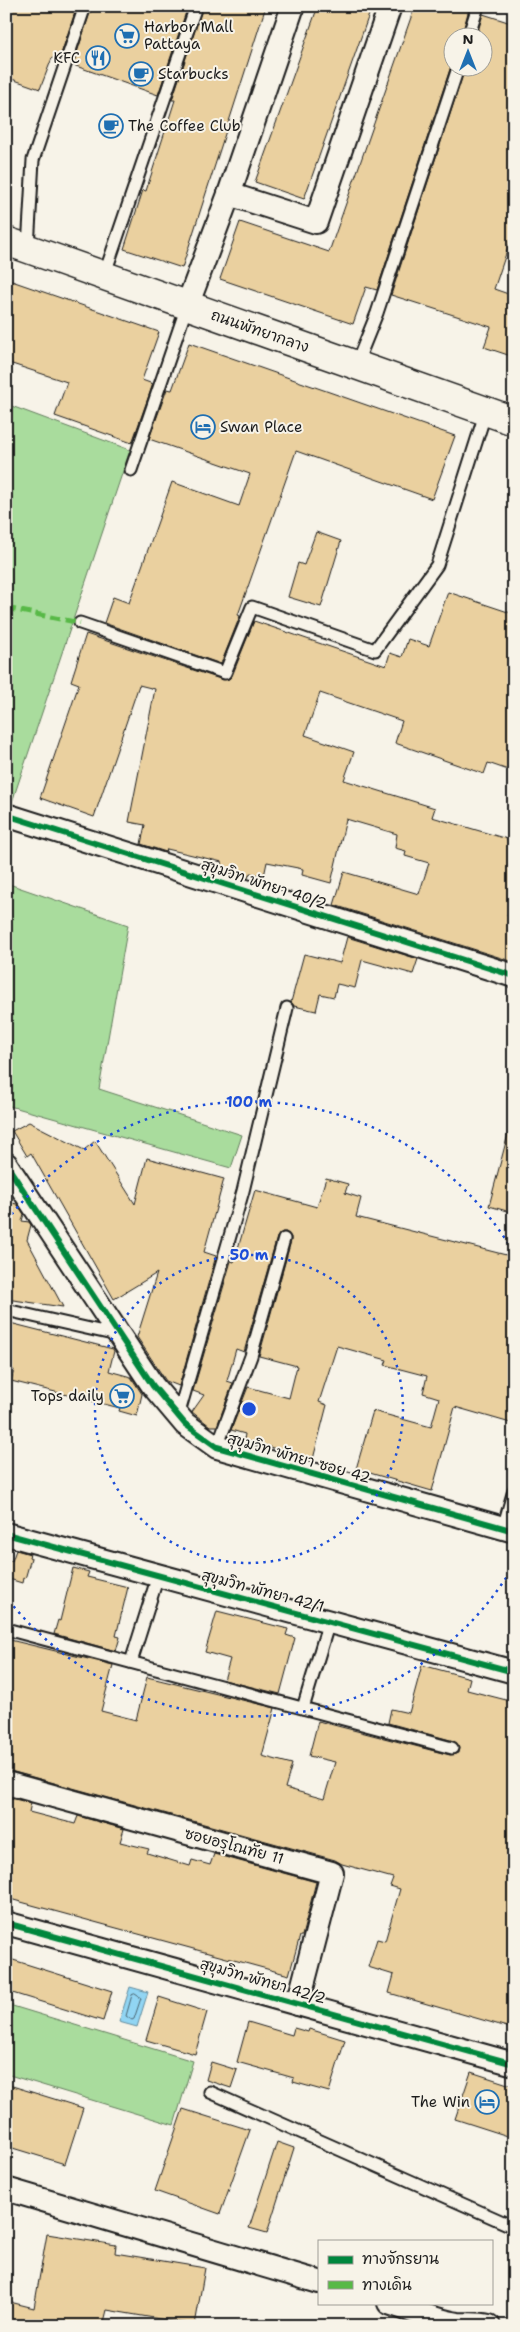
<svg xmlns="http://www.w3.org/2000/svg" width="520" height="2332" font-family="'Shantell Sans','Playpen Sans Thai',sans-serif">
<style>
.green{fill:#a9dc9d;stroke:#627c5c}
.water{fill:#91d5f3;stroke:#628b9d}
.lines{fill:none;stroke-linecap:round;stroke-linejoin:round}
.shore{stroke:#4b6672;stroke-width:1}
.building{fill:#ead09f;stroke:#1c1c1c}
.service-casing{stroke:#1c1c1c;stroke-width:15}
.minor-casing{stroke:#1c1c1c;stroke-width:26}
.secondary-casing{stroke:#1c1c1c;stroke-width:31}
.service{stroke:#f7f3e8;stroke-width:11}
.minor{stroke:#f7f3e8;stroke-width:22}
.secondary{stroke:#f7f3e8;stroke-width:28}
.quiet{stroke:#58b947;stroke-width:5;stroke-dasharray:10 5;stroke-linecap:butt}
.cycleway-casing{stroke:#f7f3e8;stroke-width:9}
.cycleway{stroke:#00873e;stroke-width:6}
.ring{fill:none;stroke:#1d4ed8;stroke-width:2.5;stroke-dasharray:2.5 5}
.labels{text-anchor:middle;stroke-width:4;stroke-linejoin:round;paint-order:stroke}
.poi-label{font-size:15px;fill:#1c1c1c;stroke:#f7f3e8;text-anchor:start}
.street-label{font-size:15px;fill:#1c1c1c;stroke:#f7f3e8}
.centre{fill:#1d4ed8;stroke:#f7f3e8;stroke-width:2.5}
.ring-label{font-size:15px;text-anchor:middle;font-weight:bold;fill:#1d4ed8;stroke:#f7f3e8;stroke-width:4;stroke-linejoin:round;paint-order:stroke}
</style>
<rect width="100%" height="100%" fill="#f7f3e8"/>
<filter id="ink" filterUnits="userSpaceOnUse"><feTurbulence type="fractalNoise" baseFrequency=".02" numOctaves="2"/><feDisplacementMap in="SourceGraphic" scale="10" xChannelSelector="R" yChannelSelector="G"/><feConvolveMatrix kernelMatrix="1 2 1 2 8 2 1 2 1" color-interpolation-filters="sRGB"/></filter>
<g filter="url(#ink)">
<g class="green">
<polygon points="6,404 130,450 12,802 6,800"/>
<polygon points="6,883 128,925 99,1089 242,1135 231,1168 6,1105"/>
<polygon points="6,2004 193,2061 174,2125 6,2074"/>
</g>
<polygon class="water" points="130,1987 148,1992 137,2027 119,2022"/>
<g class="lines">
<polygon class="shore" points="135,1994 141,1998 134,2019 132,2020 126,2016 132,1995"/>
</g>
<g class="building">
<polygon points="6,6 77,6 59,60 52,58 40,89 6,77"/>
<polygon points="92,6 188,6 158,95 73,65"/>
<polygon points="203,6 266,6 182,268 124,249 143,190 146,191 175,100 172,100"/>
<polygon points="318,6 372,6 304,199 255,182"/>
<polygon points="415,6 461,6 469,9 461,38 452,38 452,63 377,290 366,287 353,324 220,279 240,222 329,252"/>
<polygon points="483,14 514,24 514,230 494,289 514,296 514,357 484,347 491,327 391,295 465,68 482,68 482,38 476,38"/>
<polygon points="6,279 159,332 142,380 153,384 132,443 55,416 67,382 6,362"/>
<polygon points="189,343 455,436 432,499 296,451 238,615 240,616 221,664 104,623 113,597 129,603 172,482 239,506 250,474 149,439 167,389 172,390"/>
<polygon points="316,532 341,541 321,607 288,597 298,563 304,565"/>
<polygon points="448,592 514,614 514,772 488,763 484,774 395,743 402,721 320,693 305,735 354,752 344,780 435,808 432,817 514,841 514,894 507,916 514,918 514,962 334,905 344,872 419,894 429,863 405,856 406,851 395,848 397,834 346,819 331,883 302,875 303,869 267,862 264,876 250,873 248,878 220,869 222,862 167,849 166,852 141,844 145,825 129,822 155,689 139,685 94,817 40,798 79,684 71,681 86,634 223,680 229,679 232,676 254,621 386,666 390,653 402,657 408,639 429,646"/>
<polygon points="347,937 418,959 413,974 362,960 355,988 337,984 334,997 320,994 316,1011 294,1006 291,1002 304,954 340,963"/>
<polygon points="29,1122 84,1150 95,1141 135,1204 147,1158 224,1179 204,1252 216,1256 179,1386 166,1381 137,1337 157,1273 114,1299 31,1153 27,1156 12,1131"/>
<polygon points="508,1134 514,1135 514,1213 489,1206"/>
<polygon points="326,1178 348,1184 345,1193 361,1198 356,1217 514,1257 514,1424 455,1407 432,1491 356,1469 373,1411 431,1427 439,1398 423,1393 427,1376 385,1365 387,1360 337,1346 319,1402 327,1405 313,1459 244,1440 245,1434 231,1430 248,1387 289,1398 297,1366 259,1356 291,1241 291,1237 286,1232 282,1232 277,1237 244,1352 236,1349 227,1381 233,1383 217,1426 210,1426 192,1412 204,1395 193,1391 231,1261 234,1262 255,1190 317,1207"/>
<polygon points="6,1202 17,1204 24,1214 22,1221 29,1222 31,1225 27,1240 63,1307 6,1299"/>
<polygon points="6,1322 113,1349 114,1351 109,1371 131,1377 142,1394 137,1416 119,1411 120,1408 11,1381 14,1370 6,1369"/>
<polygon points="16,1550 30,1554 29,1557 31,1558 25,1579 23,1578 22,1583 6,1578 6,1559 12,1561"/>
<polygon points="73,1568 89,1572 87,1577 128,1587 116,1636 120,1637 116,1651 54,1634 58,1620 60,1621"/>
<polygon points="217,1611 288,1629 286,1635 295,1638 280,1694 224,1680 230,1659 205,1652"/>
<polygon points="6,1639 113,1665 101,1711 136,1720 147,1677 275,1708 262,1756 292,1764 285,1788 324,1799 335,1762 309,1756 318,1721 450,1755 458,1753 459,1747 454,1741 388,1723 391,1709 409,1713 422,1665 470,1678 467,1690 514,1702 514,2029 389,1993 394,1975 368,1967 377,1939 385,1941 400,1889 390,1886 393,1878 342,1864 335,1860 7,1770 11,1752 6,1752"/>
<polygon points="6,1797 31,1803 29,1812 75,1824 78,1816 124,1829 120,1842 149,1849 147,1853 190,1866 192,1860 210,1865 214,1854 316,1882 302,1936 300,1936 289,1975 10,1899 12,1892 6,1891"/>
<polygon points="10,1959 112,1991 103,2021 6,1991 6,1971"/>
<polygon points="159,1997 207,2012 195,2054 146,2040"/>
<polygon points="248,2022 292,2035 294,2028 308,2032 309,2029 345,2040 329,2092 293,2082 294,2078 237,2062"/>
<polygon points="211,2062 237,2070 231,2088 206,2080"/>
<polygon points="471,2072 514,2086 514,2138 455,2119"/>
<polygon points="9,2085 83,2108 65,2164 6,2146 6,2094"/>
<polygon points="183,2109 250,2130 220,2214 155,2191"/>
<polygon points="277,2142 294,2148 267,2233 249,2228"/>
<polygon points="47,2234 116,2245 115,2253 205,2268 195,2325 107,2310 103,2326 6,2326 6,2301 34,2308"/>
</g>
<g class="lines">
<g class="service-casing">
<g id="service">
<polyline points="468,38 478,6"/>
<polyline points="28,248 33,160 85,6"/>
<polyline points="104,276 196,6"/>
<polyline points="356,365 377,313 458,68"/>
<polyline points="131,470 187,306"/>
<polyline points="80,623 225,673 252,607 375,650 437,565 486,411"/>
<polyline points="6,1310 117,1335"/>
<polyline points="178,1416 243,1191 287,1008"/>
<polyline points="217,1447 251,1356 284,1239"/>
<polyline points="503,1528 514,1490"/>
<polyline points="6,1629 452,1748"/>
<polyline points="131,1662 158,1576"/>
<polyline points="303,1708 329,1622"/>
<polyline points="210,2092 514,2227"/>
</g>
</g>
<g class="minor-casing">
<g id="minor">
<polyline points="229,194 316,222 390,6"/>
<polyline points="187,306 229,194 293,6"/>
<polyline points="6,815 514,976"/>
<polyline points="6,1164 153,1386 185,1424 217,1447 514,1531"/>
<polyline points="6,1534 514,1672"/>
<polyline points="6,1783 332,1873 298,2004"/>
<polyline points="6,1923 514,2064"/>
<polyline points="6,2189 319,2282"/>
<path d="M389,2303c22,7 47,18 69,21 11,1 19,-1 31,2"/>
</g>
</g>
<g class="secondary-casing">
<polyline id="secondary" points="6,241 514,421"/>
</g>
<use href="#service" class="service"/>
<use href="#minor" class="minor"/>
<use href="#secondary" class="secondary"/>
<polyline class="quiet" points="6,608 80,623"/>
<g class="cycleway-casing">
<g id="cycleway">
<polyline points="6,815 514,976"/>
<polyline points="6,1164 153,1386 185,1424 217,1447 514,1531"/>
<polyline points="6,1534 514,1672"/>
<polyline points="6,1923 514,2064"/>
</g>
</g>
<use href="#cycleway" class="cycleway"/>
</g>
</g>
<g class="ring">
<circle cx="249" cy="1409" r="154"/>
<path d="M514 1565A307 307 0 0 1 7 1598M7 1220A307 307 0 0 1 514 1253"/>
</g>
<defs>
<g id="supermarket-ring" transform="scale(1.25)"><circle r="9.5" fill="#f7f3e8" stroke="#1f6fb2" stroke-width="1.5"/><path d="M-6-5.5h2.5l.6 2H6L4.5 2H-2.5L-4.4-4H-6ZM-1.5 3.2a1.3 1.3 0 1 0 .1 0ZM3 3.2a1.3 1.3 0 1 0 .1 0Z" fill="#1f6fb2"/></g>
<g id="restaurant-ring" transform="scale(1.25)"><circle r="9.5" fill="#f7f3e8" stroke="#1f6fb2" stroke-width="1.5"/><path d="M-5-6h1v4h1v-4h1v4h1v-4h1v5L-1.5 .5V6h-2V.5L-5-1ZM5-6V6H3V1.5H1.5Q1.5-4 5-6Z" fill="#1f6fb2"/></g>
<g id="cafe-ring" transform="scale(1.25)"><circle r="9.5" fill="#f7f3e8" stroke="#1f6fb2" stroke-width="1.5"/><path d="M-5.5-4.5H6V0H3Q3 3.5 0 3.5H-2.5Q-5.5 3.5-5.5 0ZM3-3.2v2h1.7v-2ZM-6 4.5H4V6H-6Z" fill="#1f6fb2"/></g>
<g id="hotel-ring" transform="scale(1.25)"><circle r="9.5" fill="#f7f3e8" stroke="#1f6fb2" stroke-width="1.5"/><path d="M-6-4.5h1.5V1H6V5H4.5V3h-9V5H-6ZM-4 0a1.8 1.8 0 1 1 3.6 0ZM.5 0V-2.5h3Q6-2.5 6 0Z" fill="#1f6fb2"/></g>
</defs>
<g fill-rule="evenodd">
<use href="#supermarket-ring" x="127" y="36"/>
<use href="#restaurant-ring" x="98" y="58"/>
<use href="#cafe-ring" x="141" y="74"/>
<use href="#cafe-ring" x="111" y="126"/>
<use href="#hotel-ring" x="203" y="427"/>
<use href="#supermarket-ring" x="122" y="1396"/>
<use href="#hotel-ring" x="487" y="2102"/>
</g>
<g class="labels">
<g class="poi-label">
<text x="144" y="32">Harbor Mall<tspan x="144" dy="17">Pattaya</tspan></text>
<text x="80" y="63" text-anchor="end">KFC</text>
<text x="158" y="79">Starbucks</text>
<text x="128" y="131">The Coffee Club</text>
<text x="220" y="432">Swan Place</text>
<text x="104" y="1401" text-anchor="end">Tops daily</text>
<text x="470" y="2107" text-anchor="end">The Win</text>
</g>
<g class="street-label">
<text transform="translate(260 331) rotate(19)" y="5">ถนนพัทยากลาง</text>
<text transform="translate(264 884) rotate(18)" y="5">สุขุมวิท พัทยา 40/2</text>
<text transform="translate(299 1458) rotate(16)" y="5">สุขุมวิท พัทยา ซอย 42</text>
<text transform="translate(263 1591) rotate(15)" y="5">สุขุมวิท พัทยา 42/1</text>
<text transform="translate(234 1846) rotate(15)" y="5">ซอยอรุโณทัย 11</text>
<text transform="translate(263 1981) rotate(16)" y="5">สุขุมวิท พัทยา 42/2</text>
</g>
</g>
<circle cx="249" cy="1409" r="8" class="centre"/>
<g class="ring-label">
<text x="249" y="1107">100 m</text>
<text x="249" y="1260">50 m</text>
</g>
<rect width="520" height="2332" fill="none" stroke="#f7f3e8" stroke-width="25"/>
<rect x="12" y="12" width="495" height="2307" fill="none" stroke="#1c1c1c" stroke-width="2" filter="url(#ink)"/>
<rect x="318" y="2240" width="175" height="65" fill="#f7f3e8" stroke="#9f9d96"/>
<rect x="328" y="2256" width="25" height="8" fill="#00873e" stroke="#9f9d96"/>
<text x="362" y="2264" font-size="15" fill="#1c1c1c">ทางจักรยาน</text>
<rect x="328" y="2281" width="25" height="8" fill="#58b947" stroke="#9f9d96"/>
<text x="362" y="2290" font-size="15" fill="#1c1c1c">ทางเดิน</text>
<g transform="translate(468 52)"><circle r="24" fill="#f7f3e8" stroke="#9f9d96"/>
<path d="M0-4L9 19L0 12L-9 19Z" fill="#1f6fb2"/>
<text y="-8" font-size="14" font-weight="bold" text-anchor="middle" fill="#1c1c1c">N</text>
</g>
</svg>
